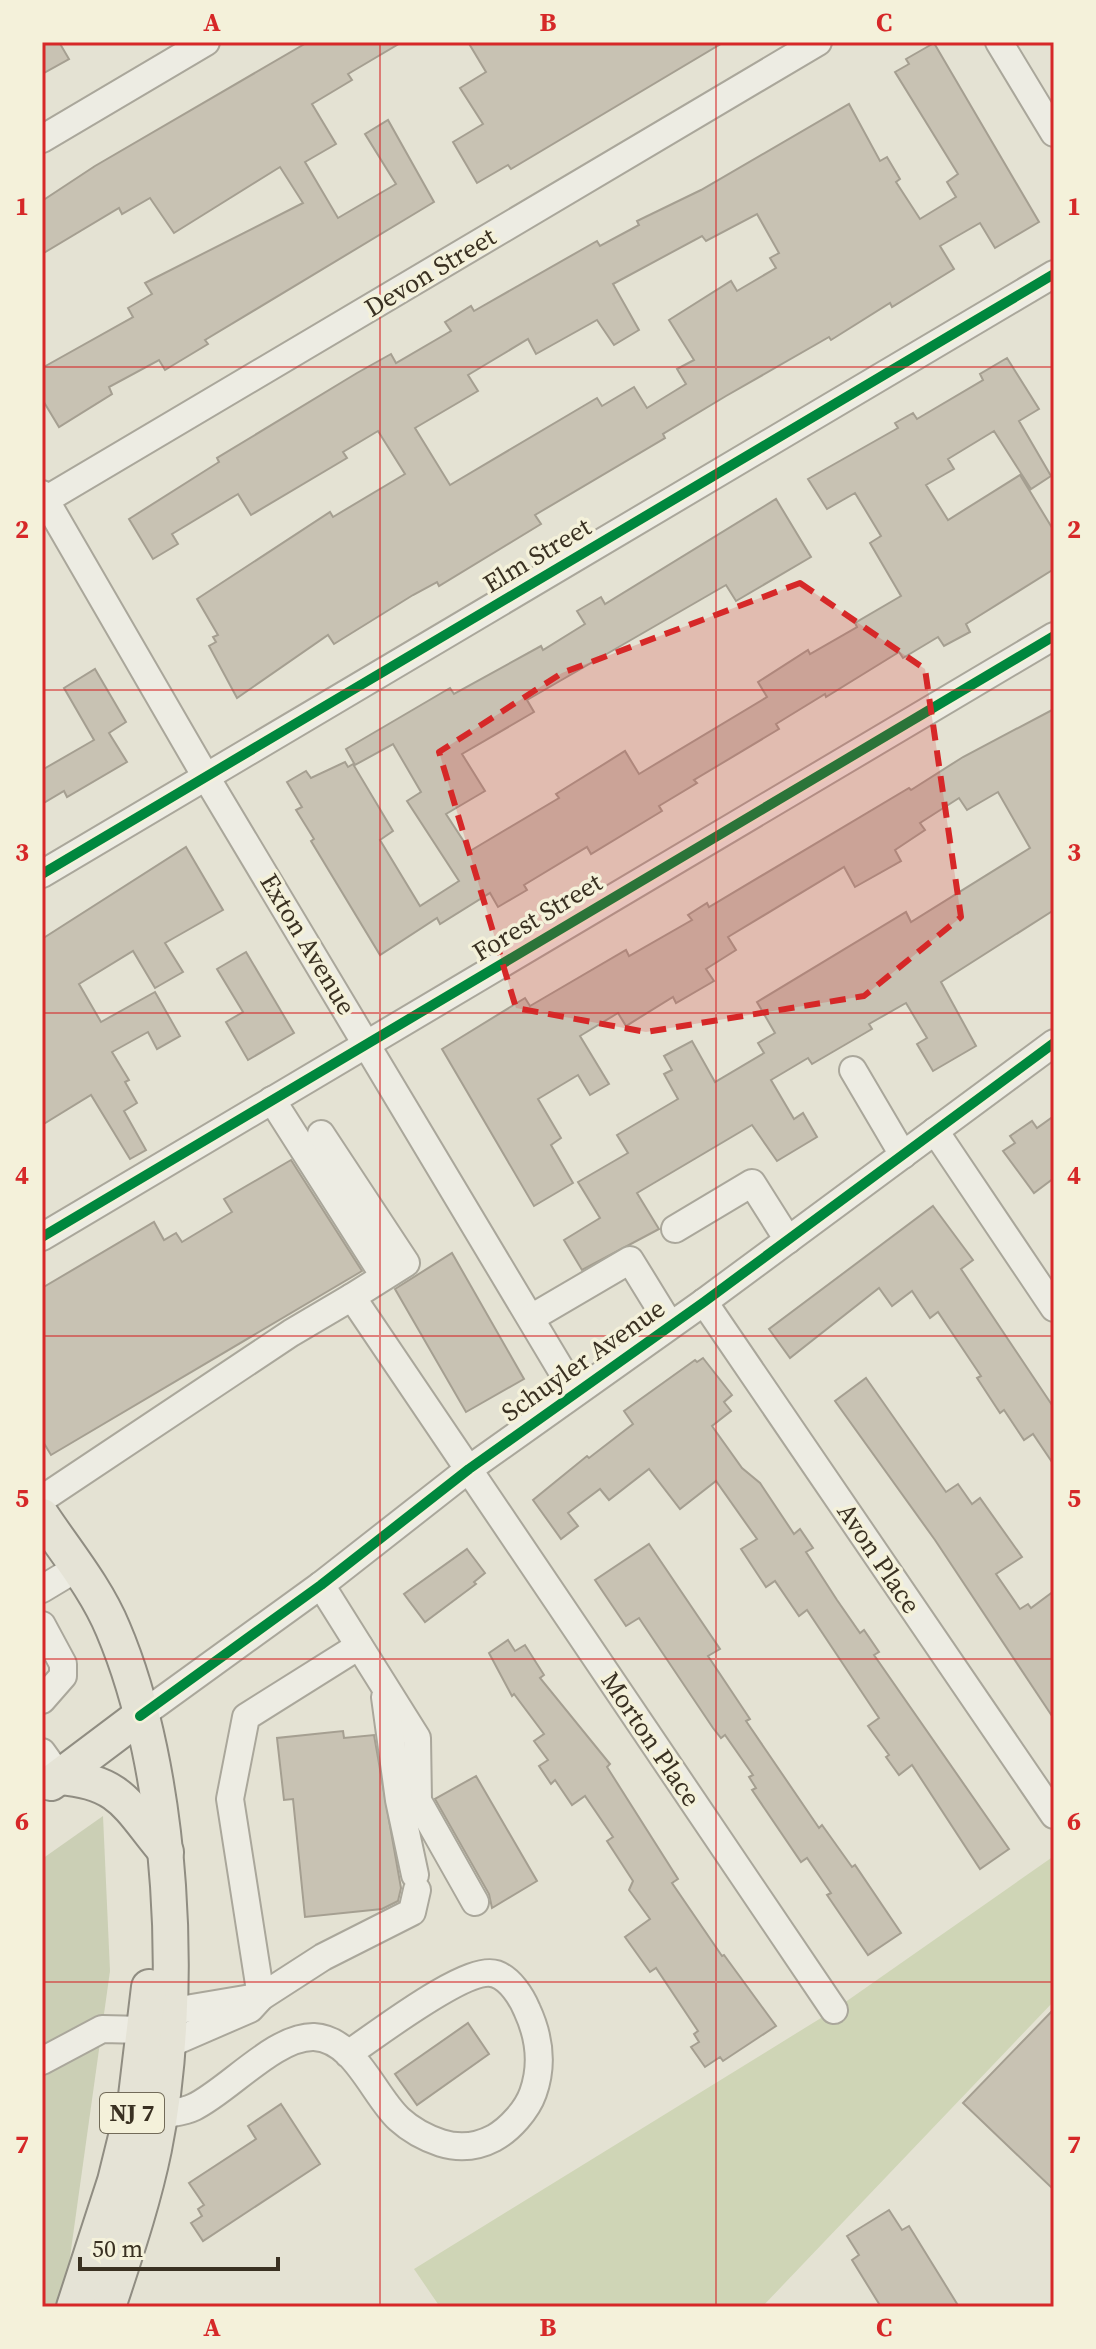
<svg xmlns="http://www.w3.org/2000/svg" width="1096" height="2349" font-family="'Source Serif 4',serif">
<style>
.green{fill:#cfd5b6}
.cemetery{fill:#cbcfb5}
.building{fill:#c8c2b3;stroke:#a59f91;stroke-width:2;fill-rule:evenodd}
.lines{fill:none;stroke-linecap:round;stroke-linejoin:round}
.minor-casing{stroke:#aaa79b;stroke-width:30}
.major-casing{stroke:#908d82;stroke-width:38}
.minor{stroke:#edece3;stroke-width:26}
.major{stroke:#e5e3d6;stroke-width:34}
.cycleway-casing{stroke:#f4f1da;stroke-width:15}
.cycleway{stroke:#00873e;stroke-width:10}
.marked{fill:#d62828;fill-opacity:0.2;stroke:#d62828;stroke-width:6;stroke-dasharray:16 10;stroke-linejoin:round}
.grid{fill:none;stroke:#d62828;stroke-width:2;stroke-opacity:0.55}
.labels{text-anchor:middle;stroke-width:7;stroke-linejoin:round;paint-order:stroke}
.shield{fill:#f4f1da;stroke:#726b59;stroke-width:2}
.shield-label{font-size:24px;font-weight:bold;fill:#3a3122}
.street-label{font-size:26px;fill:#3a3122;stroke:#f4f1da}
.neatline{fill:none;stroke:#d62828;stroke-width:3}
.grid-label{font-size:26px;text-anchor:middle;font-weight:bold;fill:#d62828}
</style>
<rect width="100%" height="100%" fill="#e4e2d3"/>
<polygon class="green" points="1054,1856 1054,2001 762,2307 440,2307 414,2269 834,2010"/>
<polygon class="cemetery" points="103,1816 110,1971 63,2307 42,2307 42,1859"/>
<g class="building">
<polygon points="42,42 59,42 69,59 42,74"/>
<polygon points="308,42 402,42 348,74 352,80 312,104 336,144 305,162 338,218 396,184 365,134 388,120 434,202 205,340 208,344 165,370 159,360 109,387 112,394 59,427 42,399 42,368 133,317 128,308 152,294 145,283 303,203 280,167 174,233 150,198 122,214 119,208 42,254 42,201 95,166"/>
<polygon points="468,42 724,42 511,169 508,165 477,183 453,142 483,124 460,88 486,72"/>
<path d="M934,43l105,179 -44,26 -15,-25 -40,23 14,23 -62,38 -2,-4 -59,37 -2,-3 -103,59 -63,38 2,4 -130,77 6,9 -102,62 -2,-4 -24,13 -79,49 -6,-9 -91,63 -28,-52 7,-4 -3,-5 5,-2 -21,-36 133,-87 3,5 72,-43 -27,-43 -35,21 4,6 -96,57 -13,-21 -66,40 6,10 -25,15 -24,-40 90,-57 -2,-4 140,-85 34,-19 5,9 55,-32 -6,-9 26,-16 3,5 123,-70 3,5 39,-21 -2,-4 64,-31 148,-86 31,57 7,-4 13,22 -4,3 24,37 36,-22 -9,-15 11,-8 -63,-102 14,-8 -3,-5zM757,214l22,39 -9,5 6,10 -39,23 -6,-10 -62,39 25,40 -17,9 9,15 -39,24 -13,-21 -32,19 -5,-8 -147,87 -35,-57 63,-37 -10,-16 60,-36 8,15 61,-34 17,25 25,-15 -26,-46 89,-48 4,5z"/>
<polygon points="1007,358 1039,409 1019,421 1051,476 1031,489 994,431 948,459 954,469 926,485 948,520 1020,475 1054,531 1054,569 966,624 970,632 944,646 938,637 903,658 899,652 826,697 825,694 776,724 779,729 694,780 697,783 659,806 662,811 591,854 587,847 524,885 527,890 498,907 490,893 440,924 437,918 380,955 311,841 314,839 296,810 302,807 287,782 306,771 311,778 345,762 348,767 353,764 393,831 380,840 420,906 459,881 407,801 421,792 393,744 355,765 346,749 450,688 454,694 541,646 543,650 585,624 577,611 601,597 605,604 776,499 811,557 736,601 726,585 527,700 534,712 462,754 485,791 446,814 470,851 559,798 556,794 625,751 639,774 767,697 758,682 808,650 810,654 857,627 855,623 901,596 870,543 881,536 855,493 827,509 808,479 898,428 895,423 913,413 917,419 983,380 980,374"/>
<polygon points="95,669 126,722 109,733 127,762 67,797 64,791 42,804 42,770 94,740 64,688"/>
<polygon points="1054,709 1054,910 941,982 976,1046 933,1071 917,1044 927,1038 906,1003 869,1024 872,1029 812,1064 808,1058 771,1080 794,1119 803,1113 817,1137 777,1161 752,1125 637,1193 659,1229 582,1270 564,1240 600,1218 578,1182 628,1153 617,1135 678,1099 664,1074 672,1070 664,1056 692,1041 715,1082 764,1053 758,1043 775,1033 757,1002 906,912 911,922 1030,848 998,792 967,810 959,798 920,823 925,830 895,850 901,861 855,887 844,867 728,937 736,950 706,969 714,981 676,1003 673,997 626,1026 618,1013 580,1036 609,1084 590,1095 578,1075 538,1099 561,1138 551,1145 573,1183 534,1206 442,1049 525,998 530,1006 626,950 629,956 692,920 688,915 707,903 709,907 909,788 911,790 963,757"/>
<polygon points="186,847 223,910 165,943 183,972 155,988 133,951 79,984 101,1022 155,992 180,1036 157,1049 148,1032 112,1052 129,1080 125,1082 137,1103 124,1111 146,1150 130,1159 91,1095 42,1125 42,939"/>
<polygon points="246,952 294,1033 248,1060 226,1022 243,1012 217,969"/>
<polygon points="1054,1116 1054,1178 1034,1193 1003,1151 1015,1143 1010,1136 1032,1121 1037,1128"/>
<polygon points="291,1160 362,1271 51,1455 42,1440 42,1288 154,1222 164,1240 176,1233 182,1242 232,1212 224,1199"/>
<polygon points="933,1206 973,1260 961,1269 1054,1408 1054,1465 1033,1434 1024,1440 1004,1410 1000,1413 977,1378 981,1376 938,1312 930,1318 912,1291 892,1306 879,1288 790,1358 769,1329"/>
<polygon points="452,1253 524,1379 466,1412 395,1289"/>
<polygon points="703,1358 732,1395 724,1402 731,1411 712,1426 742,1468 760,1483 794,1534 800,1529 813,1548 806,1552 837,1600 860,1633 864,1630 879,1652 874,1655 1009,1849 980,1869 912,1765 899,1775 886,1757 889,1755 868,1726 879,1718 807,1610 799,1616 775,1581 766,1587 741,1549 757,1539 716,1481 680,1509 649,1469 609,1500 600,1489 568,1513 578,1526 561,1539 533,1500 587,1456 589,1458 633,1424 624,1411 695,1360 697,1362"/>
<polygon points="866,1378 946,1492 958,1484 972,1504 980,1498 1022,1557 996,1574 1020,1609 1028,1604 1031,1608 1054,1591 1054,1719 935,1540 835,1401"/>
<polygon points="649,1544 720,1649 708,1656 750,1719 746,1721 819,1828 822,1825 852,1867 855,1865 901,1933 868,1955 827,1895 831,1893 807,1858 801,1862 752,1790 756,1788 749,1777 753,1775 725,1735 721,1738 713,1728 639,1618 626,1626 595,1580"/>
<polygon points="467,1549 485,1573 474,1582 476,1584 425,1622 404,1594"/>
<polygon points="508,1640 515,1651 525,1645 544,1675 540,1678 610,1764 607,1767 678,1879 672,1883 722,1956 724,1955 776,2026 723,2061 720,2057 705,2067 691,2047 699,2042 694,2034 698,2031 656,1968 650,1972 625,1937 650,1919 629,1890 633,1881 607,1841 613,1837 585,1796 572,1805 555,1780 551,1784 539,1766 548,1760 534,1741 544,1734 514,1694 512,1696 489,1653"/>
<polygon points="343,1731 344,1738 374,1735 401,1888 398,1901 382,1909 305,1917 293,1799 284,1800 277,1738"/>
<polygon points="476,1776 537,1881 492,1908 489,1894 435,1799"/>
<polygon points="1054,2009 1054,2190 963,2103"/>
<polygon points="468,2023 489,2054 417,2105 395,2074"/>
<polygon points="281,2104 320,2164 203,2241 191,2223 202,2216 198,2209 204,2205 189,2183 256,2139 248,2126"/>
<polygon points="889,2210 902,2230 909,2226 959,2307 881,2307 852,2260 859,2255 847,2236"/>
</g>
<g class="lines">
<g class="minor-casing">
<g id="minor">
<polyline points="999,42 1054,133"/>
<polyline points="42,139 206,42"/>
<polyline points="42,494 206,777 575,1393"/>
<polyline points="42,502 818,42"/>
<polyline points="42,874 1054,274"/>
<polyline points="853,1070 903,1155"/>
<polyline points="272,1100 384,1276"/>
<polyline points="935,1131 1054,1308"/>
<polyline points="321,1134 406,1263 352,1297 834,2010"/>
<polyline points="675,1229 752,1183 788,1240"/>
<polyline points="42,1237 1054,636"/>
<polyline points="704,1302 1054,1815"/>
<polyline points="531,1318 630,1260 670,1325"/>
<polyline points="42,1499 291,1333 352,1297"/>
<polyline points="321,1585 417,1738 418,1801 475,1902"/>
<polyline points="42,1589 77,1568"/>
<polyline points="42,1625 63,1664 63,1676 42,1700"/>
<polyline points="385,1697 399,1800 415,1875"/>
<polyline points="140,1716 321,1585 469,1469 704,1302 1054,1043"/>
<polyline points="42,1752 60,1777"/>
<polyline points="261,1997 230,1799 246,1717 359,1646"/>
<polyline points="168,2012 257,1997"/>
<polyline points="167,2045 250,2009 261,1997 323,1957 412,1912 417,1890"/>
<polyline points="42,2061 102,2029 144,2030"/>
<path d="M159,2116c11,-3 25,-4 35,-9 35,-17 81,-71 120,-70 41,2 59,58 85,82 12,11 27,19 42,24 19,6 36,4 53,-5 16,-9 33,-28 39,-45 10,-28 6,-57 -6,-83 -6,-14 -17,-31 -31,-36 -29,-10 -122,63 -148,80"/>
</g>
</g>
<g class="major-casing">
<g id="major">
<path d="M42,1516c24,36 54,72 71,113 61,143 72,368 41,520 -11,54 -29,106 -46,158"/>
<path d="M60,1777c62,5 68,30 106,75"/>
<polyline points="51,1783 140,1716"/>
<polyline points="74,2307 115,2181 136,2096 149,1987"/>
</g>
</g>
<use href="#minor" class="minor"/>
<use href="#major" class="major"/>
<g class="cycleway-casing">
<g id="cycleway">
<polyline points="42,874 1054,274"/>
<polyline points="42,1237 1054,636"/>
<polyline points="140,1716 321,1585 469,1469 704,1302 1054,1043"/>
</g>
</g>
<use href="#cycleway" class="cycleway"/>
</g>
<path class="marked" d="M800,583l125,86 36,248 -97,79 -218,36 -130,-24 -77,-256 123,-79z"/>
<path class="grid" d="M380,42v2265M716,42v2265M42,367h1012M42,690h1012M42,1013h1012M42,1336h1012M42,1659h1012M42,1982h1012"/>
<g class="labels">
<rect class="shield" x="100" y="2093" width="64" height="40" rx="6"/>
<g class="shield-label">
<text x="132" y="2121">NJ 7</text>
</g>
<g class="street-label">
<text transform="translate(430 272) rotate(-31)" y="9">Devon Street</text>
<text transform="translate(537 555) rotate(-31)" y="9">Elm Street</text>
<text transform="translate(537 917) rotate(-31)" y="9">Forest Street</text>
<text transform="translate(308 944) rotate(59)" y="9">Exton Avenue</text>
<text transform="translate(583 1360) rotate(-35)" y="9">Schuyler Avenue</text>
<text transform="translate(879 1558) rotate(56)" y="9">Avon Place</text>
<text transform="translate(651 1739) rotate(56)" y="9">Morton Place</text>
</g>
</g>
<rect width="1096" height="2349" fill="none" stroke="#f4f1da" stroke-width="88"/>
<path d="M80 2257v12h198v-12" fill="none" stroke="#3a3122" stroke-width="4"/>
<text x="92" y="2257" font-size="24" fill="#3a3122" stroke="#f4f1da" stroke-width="6" paint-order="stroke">50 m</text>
<rect x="44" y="44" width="1008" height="2261" class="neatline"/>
<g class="grid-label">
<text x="212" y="31">A</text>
<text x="548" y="31">B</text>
<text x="884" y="31">C</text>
<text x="22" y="215">1</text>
<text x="1074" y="215">1</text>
<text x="22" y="538">2</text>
<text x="1074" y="538">2</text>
<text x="22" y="861">3</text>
<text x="1074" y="861">3</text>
<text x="22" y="1184">4</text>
<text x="1074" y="1184">4</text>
<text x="22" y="1507">5</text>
<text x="1074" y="1507">5</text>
<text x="22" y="1830">6</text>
<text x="1074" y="1830">6</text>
<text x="22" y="2153">7</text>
<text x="1074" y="2153">7</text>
<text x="212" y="2336">A</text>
<text x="548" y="2336">B</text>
<text x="884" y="2336">C</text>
</g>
</svg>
